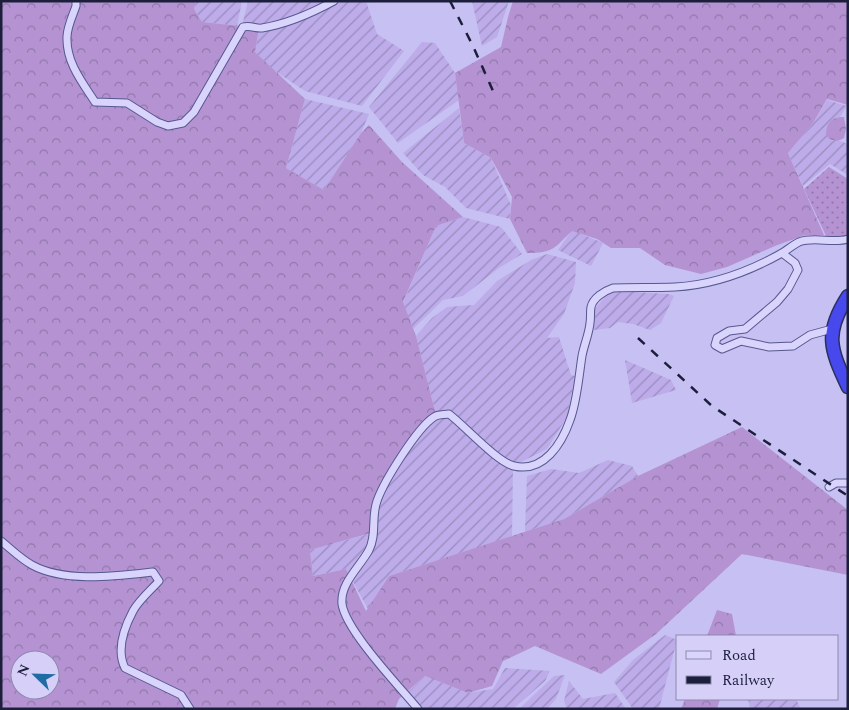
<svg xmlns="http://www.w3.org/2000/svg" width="849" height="710" font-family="Spectral,serif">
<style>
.farmland{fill:url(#farmland-furrows)}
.grass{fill:url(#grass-dots)}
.forest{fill:url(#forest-crowns);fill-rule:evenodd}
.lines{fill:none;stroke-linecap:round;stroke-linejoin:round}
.street-casing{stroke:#56588e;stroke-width:9}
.highway-casing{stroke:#2a305b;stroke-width:15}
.street{stroke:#d9d4fc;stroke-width:7}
.highway{stroke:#4749ec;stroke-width:12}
.rail{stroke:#1c1f3c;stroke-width:2.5;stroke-dasharray:9 9;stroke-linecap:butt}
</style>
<defs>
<pattern id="farmland-furrows" width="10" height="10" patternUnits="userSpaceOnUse" patternTransform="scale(1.25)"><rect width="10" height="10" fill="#bdace9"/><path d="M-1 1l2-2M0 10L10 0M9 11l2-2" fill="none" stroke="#998bbe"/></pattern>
<pattern id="grass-dots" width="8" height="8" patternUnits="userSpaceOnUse" patternTransform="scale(1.25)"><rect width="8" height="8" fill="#b593d2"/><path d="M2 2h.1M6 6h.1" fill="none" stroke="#9277ac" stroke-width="1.8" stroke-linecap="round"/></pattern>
<pattern id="forest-crowns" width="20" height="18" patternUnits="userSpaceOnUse" patternTransform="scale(1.25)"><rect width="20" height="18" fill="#b593d2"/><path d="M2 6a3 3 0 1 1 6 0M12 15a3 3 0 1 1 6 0" fill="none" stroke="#9277ac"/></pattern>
</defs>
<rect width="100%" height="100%" fill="#c6c0f3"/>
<g class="farmland">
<polygon points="196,1 242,1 237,26 202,22 194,9"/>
<polygon points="248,1 327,1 309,14 341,1 366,1 377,34 404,51 362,106 305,91 272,69 255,52 259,28 242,26"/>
<polygon points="472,1 509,1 497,37 482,46"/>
<polygon points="422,42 435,43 455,73 459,100 398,143 369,107"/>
<polygon points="305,99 369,114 361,133 324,190 286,168"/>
<polygon points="827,100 847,106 840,117 836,118 832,141 840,141 848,144 848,175 830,164 803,186 788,153 813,123"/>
<polygon points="459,108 464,143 491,158 511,205 510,219 466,208 445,187 423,175 403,153"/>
<polygon points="463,217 501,227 522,254 499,268 463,296 443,300 413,329 403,303 436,226"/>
<polygon points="572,230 603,243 591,266 558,250"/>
<polygon points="547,254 576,262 575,283 564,314 547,338 559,337 571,375 575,376 567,417 547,449 513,466 512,536 389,576 368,609 346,569 313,576 310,550 376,532 376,503 419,431 436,415 416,336 432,318 447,307 474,305 497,281 531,260"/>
<polygon points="615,291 668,294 674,296 661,323 650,330 633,324 618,322 610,328 594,330 594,310 607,294"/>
<polygon points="625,360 671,380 676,390 632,403"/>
<polygon points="608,460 632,466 638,476 564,519 525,532 527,476 551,469 579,473"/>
<polygon points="665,635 677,640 659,709 633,709 614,682 633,660"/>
<polygon points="505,668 550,671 545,681 513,709 419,709 406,694 425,676 468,693 493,689"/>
<polygon points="565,675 556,699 547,709 519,709 554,676"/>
<polygon points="569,681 583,699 615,693 626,709 567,709 564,701"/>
<polygon points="748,699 796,699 801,709 750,709"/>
</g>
<polygon class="grass" points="829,167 848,179 848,235 840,238 827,238 804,189"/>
<g class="forest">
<path d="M1,1h195l-2,8 8,13 57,6 -4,24 50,47 -19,69 38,22 37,-57 8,-8 33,37 61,55 -27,9 -33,76 13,34 20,79 -25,24 -35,64 -5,30 -61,17 3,26 33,-7 20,42 23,-35 175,-57 74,-43 104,-49 106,83v65l-106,-21 -86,80 -55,40 -66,-28 -32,15 -11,25 -24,7 -43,-17 -26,23 -4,10h-394zM20,660h30v30h-30z"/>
<path d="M513,1h335v104l-21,-6 -14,24 -25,30 36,82h-19l-30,11 -48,21 -26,7 -36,-9 -25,-17h-29l-14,-9 -25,-8c-18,17 -18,22 -45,22l-17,-34 2,-22 -21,-39 -27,-15 -9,-70 46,-26 7,-30z"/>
<path d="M844,117l2,12 -2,9c-8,5 -12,3 -18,-2 0,-12 4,-19 18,-19z"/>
<polygon points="717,610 732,614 736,636 707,636"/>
<polygon points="685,699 720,699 717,709 681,709"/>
</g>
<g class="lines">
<g class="street-casing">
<g id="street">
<path d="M76,1v5c-3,9 -9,21 -9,31 -1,25 15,45 28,65l32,1 30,19 11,4 15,-3 11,-11 49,-85c8,-2 13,2 19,1 25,-4 50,-15 72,-27"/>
<path d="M782,253c5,-3 11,-8 17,-11 16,-6 33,2 49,-3"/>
<polyline points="829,487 836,483 848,483"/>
<path d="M1,541c10,8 20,18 31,24 33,18 84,11 121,7l6,9c-8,9 -20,19 -26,30 -9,17 -17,39 -8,57l56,27 9,14"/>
<path d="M418,709c-19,-23 -72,-78 -76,-105 -2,-21 18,-37 27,-54 8,-15 2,-33 8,-49 7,-20 40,-73 57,-84 4,-3 10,-2 15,-3 16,12 48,48 65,52 30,7 48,-23 56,-46 7,-18 9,-45 12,-64 2,-11 7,-22 8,-33 1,-5 0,-11 1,-16 2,-9 13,-16 22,-19 20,-1 41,0 62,-1 37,-2 75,-16 107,-34l13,10 3,7 -10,19 -11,13 -32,27 -16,2 -12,7 -2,7 7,4 19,-8 28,6 24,-1 17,-11 22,-6"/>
</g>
</g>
<g class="highway-casing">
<path id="highway" d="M848,296c-24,37 -18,53 0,91"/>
</g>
<use href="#street" class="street"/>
<use href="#highway" class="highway"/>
<g class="rail">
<polyline points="450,1 473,46 493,91"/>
<polyline points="638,338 712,406 848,496"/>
</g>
</g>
<rect width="849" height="710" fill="none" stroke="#1c1f3c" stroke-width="5"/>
<rect x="676" y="635" width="162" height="65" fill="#d6d0f9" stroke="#8c89ad"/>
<rect x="686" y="651" width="25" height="8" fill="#d9d4fc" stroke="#8c89ad"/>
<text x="722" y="660" font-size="15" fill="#1c1f3c">Road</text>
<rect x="686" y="676" width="25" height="8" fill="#1c1f3c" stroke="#8c89ad"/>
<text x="722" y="685" font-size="15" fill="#1c1f3c">Railway</text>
<g transform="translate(35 675) rotate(293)"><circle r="24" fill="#d6d0f9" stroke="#8c89ad"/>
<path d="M0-4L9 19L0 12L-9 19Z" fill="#1f6ca4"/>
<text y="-8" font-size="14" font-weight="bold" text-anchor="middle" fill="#1c1f3c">N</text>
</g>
</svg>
